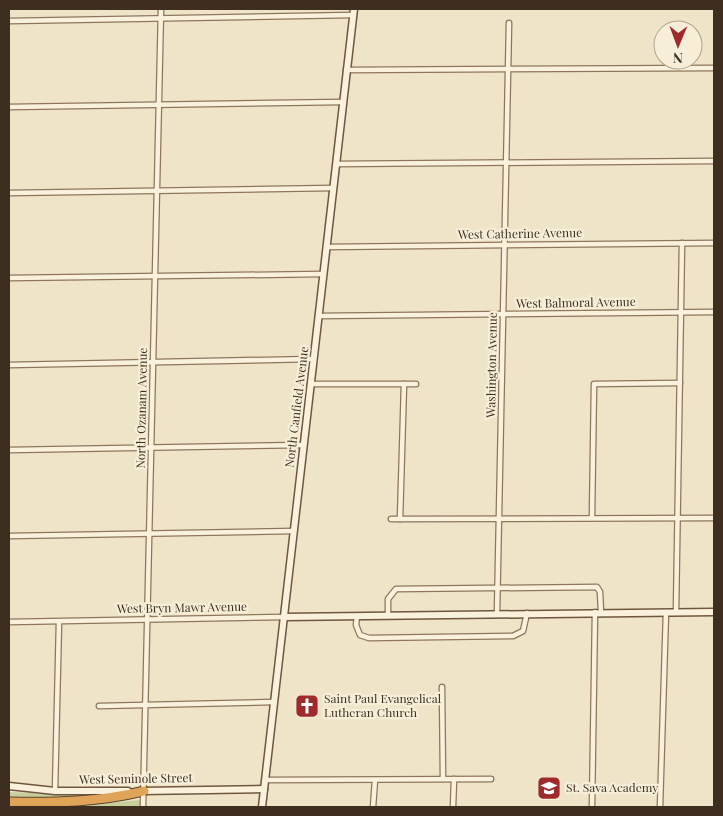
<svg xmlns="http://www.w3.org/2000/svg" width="723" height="816" font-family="'Playfair Display',serif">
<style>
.green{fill:#c9cf9b}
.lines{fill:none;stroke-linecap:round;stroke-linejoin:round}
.street-casing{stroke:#8d765c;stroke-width:7}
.secondary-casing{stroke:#6f573f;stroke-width:9}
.highway-casing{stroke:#5b4430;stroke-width:11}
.street{stroke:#faf1dc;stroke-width:4.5}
.secondary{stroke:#faf1dc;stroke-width:6}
.highway{stroke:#e0a458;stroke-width:9}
.labels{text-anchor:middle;stroke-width:4.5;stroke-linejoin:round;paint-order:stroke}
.street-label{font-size:12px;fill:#3d2e20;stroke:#f7eed8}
.poi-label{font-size:12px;fill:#3d2e20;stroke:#f7eed8;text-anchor:start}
</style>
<rect width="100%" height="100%" fill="#f0e4c8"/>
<g class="green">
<polygon points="9,792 98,796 9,799"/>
<polygon points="140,800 140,807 60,807"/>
</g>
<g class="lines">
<g class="street-casing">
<g id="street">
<polyline points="9,21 353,15"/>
<polyline points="346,70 714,68"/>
<polyline points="9,107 343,102"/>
<polyline points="336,164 714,161"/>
<polyline points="9,193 333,188"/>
<polyline points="326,247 714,243"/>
<polyline points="9,278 323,274"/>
<polyline points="318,316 714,312"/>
<polyline points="9,365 313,359"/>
<polyline points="311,384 416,384"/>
<polyline points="9,450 304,445"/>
<polyline points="592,518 594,384 680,383"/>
<polyline points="391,519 714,518"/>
<polyline points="400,519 404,384"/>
<polyline points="9,536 294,531"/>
<polyline points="676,612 682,243"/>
<polyline points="497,613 509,23"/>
<polyline points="388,615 388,599 396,589 597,587 600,592 601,612"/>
<polyline points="357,616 356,625 360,635 369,638 513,636 523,631 527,613"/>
<polyline points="9,622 284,617"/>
<polyline points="442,687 443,779"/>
<polyline points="99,706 274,702"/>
<polyline points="265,780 491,779"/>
<polyline points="55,791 59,622"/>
<polyline points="143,807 161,9"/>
<polyline points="373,807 375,780"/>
<polyline points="453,807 454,779"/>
<polyline points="592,807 595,612"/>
<polyline points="660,807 666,612"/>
</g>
</g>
<g class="secondary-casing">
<g id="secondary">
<polyline points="284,617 714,612"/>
<polyline points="9,786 55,791 128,791"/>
<polyline points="141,791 264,789"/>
<polyline points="262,807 354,9"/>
</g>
</g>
<g class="highway-casing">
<path id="highway" d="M9,802c45,1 90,0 135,-11"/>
</g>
<use href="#street" class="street"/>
<use href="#secondary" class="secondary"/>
<use href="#highway" class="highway"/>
</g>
<defs>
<g id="church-square" transform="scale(1.25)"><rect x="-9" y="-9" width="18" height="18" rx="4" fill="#9e2a2b" stroke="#f7eed8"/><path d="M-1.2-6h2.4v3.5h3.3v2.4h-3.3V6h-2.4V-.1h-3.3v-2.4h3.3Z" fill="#fff"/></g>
<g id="school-square" transform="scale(1.25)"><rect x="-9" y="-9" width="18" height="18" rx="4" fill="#9e2a2b" stroke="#f7eed8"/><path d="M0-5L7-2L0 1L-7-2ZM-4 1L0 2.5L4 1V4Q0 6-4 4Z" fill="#fff"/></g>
</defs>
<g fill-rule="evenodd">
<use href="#church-square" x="307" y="706"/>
<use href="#school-square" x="549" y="788"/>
</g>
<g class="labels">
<g class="street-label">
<text transform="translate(520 234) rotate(-1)" y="4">West Catherine Avenue</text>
<text transform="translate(576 303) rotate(-1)" y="4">West Balmoral Avenue</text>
<text transform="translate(492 365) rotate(-89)" y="4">Washington Avenue</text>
<text transform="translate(297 407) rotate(-83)" y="4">North Canfield Avenue</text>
<text transform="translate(142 408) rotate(-89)" y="4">North Ozanam Avenue</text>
<text transform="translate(182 608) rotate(-1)" y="4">West Bryn Mawr Avenue</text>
<text transform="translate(136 779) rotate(-1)" y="4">West Seminole Street</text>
</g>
<g class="poi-label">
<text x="324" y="703">Saint Paul Evangelical<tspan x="324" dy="14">Lutheran Church</tspan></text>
<text x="566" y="792">St. Sava Academy</text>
</g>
</g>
<rect width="723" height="816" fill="none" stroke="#3d2e20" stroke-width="20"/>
<g transform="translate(678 45) rotate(181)"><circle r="24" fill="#f7eed8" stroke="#ada18e"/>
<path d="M0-4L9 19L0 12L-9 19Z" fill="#9e2a2b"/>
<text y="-8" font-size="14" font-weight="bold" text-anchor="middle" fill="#3d2e20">N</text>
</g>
</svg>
